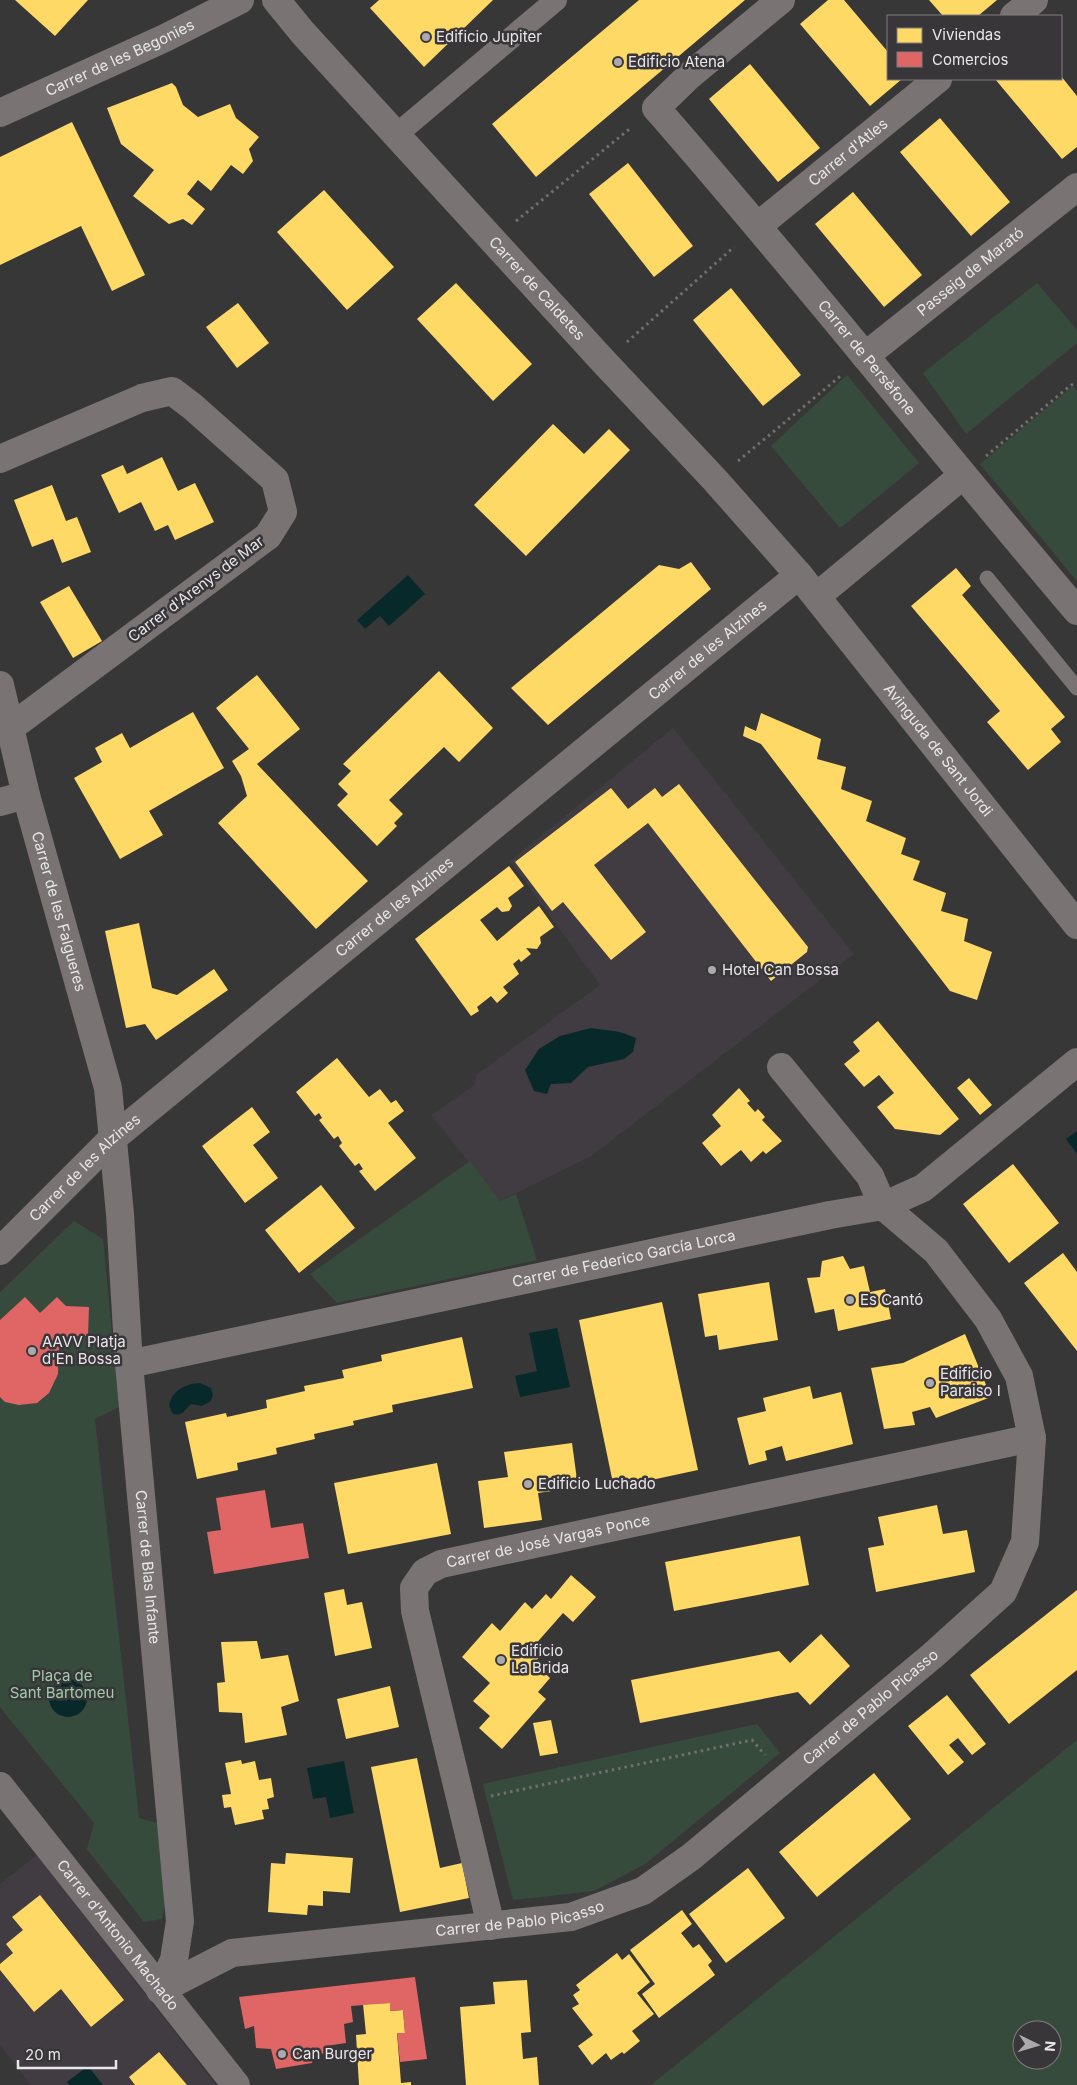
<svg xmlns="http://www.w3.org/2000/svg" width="1077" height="2085" font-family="Inter,sans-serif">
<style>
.built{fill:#413b42}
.green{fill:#374b3d;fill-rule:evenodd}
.water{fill:#08292a}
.homes{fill:#ffd966}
.shops{fill:#e06666}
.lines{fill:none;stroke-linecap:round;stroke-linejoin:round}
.path{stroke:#716e6f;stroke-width:3;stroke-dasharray:2.5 4;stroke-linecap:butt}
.service{stroke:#797473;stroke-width:15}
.pedestrian{stroke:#797473;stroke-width:22}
.minor{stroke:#797473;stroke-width:28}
.tertiary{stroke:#797473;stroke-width:28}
.poi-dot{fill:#aaa9ab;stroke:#393639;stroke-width:2}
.labels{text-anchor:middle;stroke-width:5;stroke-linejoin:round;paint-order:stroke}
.poi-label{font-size:15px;fill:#e8e6e9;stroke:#393639;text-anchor:start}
.street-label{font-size:15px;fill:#e8e6e9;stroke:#393639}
.park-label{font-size:15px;fill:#9dcdab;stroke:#393639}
</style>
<rect width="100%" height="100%" fill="#383738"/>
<g class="built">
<polygon points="673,728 854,954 590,1157 500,1201 431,1115 474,1085 477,1074 600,985 510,861"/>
<polygon points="37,1855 216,2085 31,2085 0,2045 0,1884"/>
</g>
<g class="green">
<polygon points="1037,283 1077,330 1077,343 966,434 923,373"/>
<polygon points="847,375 919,463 840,528 771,446"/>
<polygon points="1073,386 1077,391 1077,581 980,464"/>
<polygon points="470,1161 500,1201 516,1194 537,1260 337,1303 310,1274"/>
<polygon points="74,1221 103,1239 119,1407 95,1419 139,1818 162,1824 169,1884 162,1919 144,1922 87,1849 94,1823 0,1707 0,1292"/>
<polygon points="757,1724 780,1753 645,1864 594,1891 513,1900 483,1784"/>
<path d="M1077,1740v345h-426zM1022,2030h30v30h-30z"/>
</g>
<g class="water">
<polygon points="408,575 425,594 389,626 380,616 365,629 357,620"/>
<polygon points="591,1028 620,1032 636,1038 633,1052 624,1059 588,1067 571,1083 551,1084 547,1094 534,1091 525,1070 539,1049 560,1036"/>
<polygon points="1077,1131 1077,1154 1066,1139"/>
<polygon points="557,1328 570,1387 520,1397 515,1376 537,1371 529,1333"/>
<path d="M200,1383l11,5 2,7 -2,6 -9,5 -11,-2c-7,6 -7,12 -18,10l-4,-8c3,-16 16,-22 31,-23z"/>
<circle cx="68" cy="1698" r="19"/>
<polygon points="344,1761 354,1813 330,1818 326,1797 313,1799 307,1768"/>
<polygon points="88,2066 103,2085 69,2085 67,2082"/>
</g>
<g class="homes">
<polygon points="15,0 88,0 55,36"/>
<polygon points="379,0 493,0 424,67 370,8"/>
<polygon points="639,0 745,0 536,177 492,124"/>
<polygon points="828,0 844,0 888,52 888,79 902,79 870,106 800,24"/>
<polygon points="929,0 997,0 978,16 943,16"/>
<polygon points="750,64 820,148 778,182 709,99"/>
<polygon points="1061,76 1077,96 1077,147 1062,159 995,79 1061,79"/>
<polygon points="172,83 176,87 183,105 198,117 230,104 236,118 259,137 249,149 253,161 243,174 231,165 211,191 198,180 187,194 205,209 192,225 183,219 169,224 133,196 154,170 121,144 107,108"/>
<polygon points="940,118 1010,202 971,236 900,152"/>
<polygon points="72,122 145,275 112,291 81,226 0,265 0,157"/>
<polygon points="628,163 693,246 654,277 589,194"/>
<polygon points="324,190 394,267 347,310 277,232"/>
<polygon points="853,192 922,275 884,307 815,224"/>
<polygon points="456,283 532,364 493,401 417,319"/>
<polygon points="731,288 801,375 763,406 693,320"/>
<polygon points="238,303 269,343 237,368 206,327"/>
<polygon points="553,424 584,454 609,429 630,450 526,556 474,505"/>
<polygon points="162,457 178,491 195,483 214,522 175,540 168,525 155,531 141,502 119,513 101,475 123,465 127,474"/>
<polygon points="52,485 66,521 77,517 91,552 62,563 53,539 32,547 14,500"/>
<polygon points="691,562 711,589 548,725 511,688 659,565 679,569"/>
<polygon points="956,568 971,586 962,595 1065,717 1051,729 1061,742 1028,770 987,722 1000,711 911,606"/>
<polygon points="69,586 102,641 73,658 40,602"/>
<polygon points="439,671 493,728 459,762 444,747 389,800 403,814 394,823 397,826 377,846 337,805 348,794 338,784 351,771 343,764"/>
<polygon points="257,675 300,729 257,764 368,881 316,929 218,823 247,796 241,776 232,761 249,749 216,708"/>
<polygon points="193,712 224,768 149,811 163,835 120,859 74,778 102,762 95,748 122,733 130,748"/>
<polygon points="761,713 821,739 817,759 846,767 841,789 872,801 866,821 906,838 901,854 920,861 913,880 946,893 941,911 968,919 964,941 992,952 977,1000 950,991 761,744 743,736 745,726 756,731"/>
<polygon points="679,784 808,947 807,952 771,981 648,823 594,865 646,932 611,960 563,902 552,911 515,862 611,788 628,809 655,788 662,797"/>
<polygon points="509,866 524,886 508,898 512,906 509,911 502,912 497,907 480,920 497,941 539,906 554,927 540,937 541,943 537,949 526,948 531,954 521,962 519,959 513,964 519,974 503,987 508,993 497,1003 491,996 477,1007 479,1011 471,1016 415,939"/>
<polygon points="139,923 152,988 177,995 214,969 228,990 156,1040 145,1024 126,1028 105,931"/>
<polygon points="878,1021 959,1119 940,1135 895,1129 877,1107 894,1093 879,1075 864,1087 844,1064 860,1051 853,1042"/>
<polygon points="337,1058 369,1097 380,1089 391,1103 396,1100 404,1111 388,1123 416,1158 375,1191 359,1171 363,1169 359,1163 355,1166 339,1146 342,1143 338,1136 334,1139 319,1120 322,1118 319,1113 315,1116 296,1092"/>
<polygon points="969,1078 992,1105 980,1115 957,1088"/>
<polygon points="739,1088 750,1101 747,1103 755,1112 758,1109 765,1117 762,1120 782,1141 766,1154 763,1151 751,1162 741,1150 721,1166 702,1143 721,1126 712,1115"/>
<polygon points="252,1107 270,1132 253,1145 278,1178 245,1203 202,1146"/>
<polygon points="1013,1164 1059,1223 1009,1263 963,1204"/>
<polygon points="321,1185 355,1228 299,1273 265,1230"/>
<polygon points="1063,1253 1077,1272 1077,1351 1024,1283"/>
<polygon points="843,1256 850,1269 864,1266 870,1292 885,1289 891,1319 838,1331 834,1309 815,1313 807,1278 820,1277 822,1261"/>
<polygon points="769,1282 778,1340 719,1350 717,1335 705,1337 698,1294"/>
<polygon points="662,1302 698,1470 614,1488 579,1320"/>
<polygon points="965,1334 991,1397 936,1418 930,1407 912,1412 915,1425 884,1429 871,1368 903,1363"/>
<polygon points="462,1337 473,1388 392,1405 393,1412 353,1421 354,1425 314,1434 315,1439 276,1448 277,1454 237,1463 238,1470 197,1479 185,1422 226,1413 227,1417 267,1408 266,1400 305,1391 304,1386 344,1378 342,1370 382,1361 381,1355"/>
<polygon points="810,1386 813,1399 841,1392 853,1444 786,1461 782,1446 765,1451 767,1460 749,1465 737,1418 766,1411 763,1398"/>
<polygon points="572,1443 578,1487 538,1493 542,1520 484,1528 478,1481 508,1477 504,1452"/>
<polygon points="437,1463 451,1534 348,1554 334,1483"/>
<polygon points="937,1505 943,1534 967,1530 975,1572 876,1592 868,1548 884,1545 878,1517"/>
<polygon points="800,1536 809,1585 674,1611 665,1562"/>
<polygon points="571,1575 596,1597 573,1622 563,1613 533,1647 541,1655 534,1663 550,1678 538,1692 546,1699 502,1749 479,1728 490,1716 473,1701 490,1683 462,1657 492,1623 500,1631 525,1602 532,1609 546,1594 551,1599"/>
<polygon points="344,1589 347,1605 362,1602 372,1648 335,1656 324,1593"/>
<polygon points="1077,1590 1077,1670 1009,1724 970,1675"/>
<polygon points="821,1634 850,1666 810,1705 798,1692 640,1723 631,1680 779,1651 790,1663"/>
<polygon points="257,1641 261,1659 288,1655 299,1701 281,1707 287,1735 245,1743 242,1713 219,1712 217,1683 225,1682 221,1642"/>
<polygon points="390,1686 399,1727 346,1739 337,1699"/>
<polygon points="947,1695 986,1744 972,1755 958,1738 949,1745 964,1762 948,1775 908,1726"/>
<polygon points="551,1720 558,1753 540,1756 533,1723"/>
<polygon points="417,1758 440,1868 462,1863 469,1898 400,1912 371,1767"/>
<polygon points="241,1760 242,1764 255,1761 259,1780 271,1778 274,1797 267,1799 269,1809 262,1810 264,1819 235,1825 231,1807 224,1808 222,1795 231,1794 225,1763"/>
<polygon points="874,1773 911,1819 817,1897 779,1852"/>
<polygon points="286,1853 353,1858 350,1893 323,1891 323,1906 308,1905 307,1915 268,1912 271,1863 285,1864"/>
<polygon points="748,1868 785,1918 726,1963 689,1914"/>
<polygon points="40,1895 124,2000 91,2027 61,1989 34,2012 0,1970 0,1964 13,1953 6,1944 23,1930 12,1917"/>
<polygon points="682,1910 692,1924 681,1933 693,1948 699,1944 712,1961 708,1965 715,1975 659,2018 642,1994 655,1984 630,1950"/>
<polygon points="617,1953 622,1960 629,1954 650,1982 637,1993 654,2014 632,2031 640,2041 624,2054 622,2052 611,2060 606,2053 592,2065 578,2046 593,2035 572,2008 579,2004 573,1995 580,1990 576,1985"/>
<polygon points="527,1980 531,2032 521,2033 523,2059 537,2057 539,2085 466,2085 460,2007 495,2004 493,1982"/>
<polygon points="390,2003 390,2011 403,2010 405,2033 397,2033 401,2083 411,2082 411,2085 359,2085 356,2035 366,2034 363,2004"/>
<polygon points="159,2052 187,2085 135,2085 129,2077"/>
</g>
<g class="shops">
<polygon points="25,1297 40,1313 57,1297 66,1306 89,1307 88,1336 68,1336 59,1348 58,1374 49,1393 37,1403 19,1405 5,1402 0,1397 0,1320"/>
<polygon points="265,1490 271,1528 303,1523 309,1558 214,1574 207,1532 221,1530 216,1498"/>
<polygon points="415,1977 427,2059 400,2062 397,2033 405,2033 403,2010 390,2011 390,2003 351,2006 353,2022 344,2024 346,2043 326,2046 326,2053 313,2055 312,2063 276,2069 271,2049 256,2048 254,2026 245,2029 239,1997"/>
</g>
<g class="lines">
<g class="path">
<polyline points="516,221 632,127"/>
<polyline points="627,342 734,247"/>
<polyline points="986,456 1071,385 1077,384"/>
<polyline points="738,461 843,374"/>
<polyline points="491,1796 752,1740 765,1755"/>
</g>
<polyline class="service" points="987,578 1077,688"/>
<polyline class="pedestrian" points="396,135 556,0"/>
<g class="minor">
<path id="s1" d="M781,0l-92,76 -33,32c144,164 279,336 421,503"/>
<polyline points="1014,16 1034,0"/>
<path id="s2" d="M759,225l179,-146"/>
<path id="s3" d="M865,356l212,-169"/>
<polyline points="0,459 142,398 172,391 193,407 275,480 283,512 268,536 10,728"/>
<polyline points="817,596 962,476"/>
<path id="s4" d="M0,685l26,110 82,293 12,126 9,150 51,557 -6,39 -14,30"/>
<polyline points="0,802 26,795"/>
<path id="s5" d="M0,1251l112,-112 687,-564"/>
<path id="s6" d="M129,1364l701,-149 53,-9 40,-18 154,-126"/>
<path id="s7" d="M0,1786l236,299"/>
<path id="s8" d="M491,1926l-76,-315 -1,-23 11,-16 16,-8 591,-126"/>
<path id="s9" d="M160,1990l72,-37 339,-36 72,-26 48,-34 241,-201 71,-64 22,-50 7,-104 -13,-62 -31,-57 -52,-68 -53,-45 -13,-30 -89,-109"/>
</g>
<g class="tertiary">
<path id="s10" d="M276,0l27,33 301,329 111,118 84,95 278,350"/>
<path id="s11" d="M0,113l165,-75 75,-38"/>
</g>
</g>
<g class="poi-dot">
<circle cx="426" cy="37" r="5"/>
<circle cx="618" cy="62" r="5"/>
<circle cx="712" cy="970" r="5"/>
<circle cx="850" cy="1300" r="5"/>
<circle cx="32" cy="1351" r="5"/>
<circle cx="930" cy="1383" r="5"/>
<circle cx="528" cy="1484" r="5"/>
<circle cx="501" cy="1660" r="5"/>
<circle cx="282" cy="2054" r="5"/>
</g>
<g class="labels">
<g class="poi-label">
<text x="436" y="42">Edificio Jupiter</text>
<text x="628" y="67">Edificio Atena</text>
<text x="722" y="975">Hotel Can Bossa</text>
<text x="860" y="1305">Es Cantó</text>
<text x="42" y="1347">AAVV Platja<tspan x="42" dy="17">d'En Bossa</tspan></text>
<text x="940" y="1379">Edificio<tspan x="940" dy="17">Paraiso I</tspan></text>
<text x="538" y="1489">Edificio Luchado</text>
<text x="511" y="1656">Edificio<tspan x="511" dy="17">La Brida</tspan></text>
<text x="292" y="2059">Can Burger</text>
</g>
<g class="street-label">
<text dy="5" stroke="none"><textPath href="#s11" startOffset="132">Carrer de les Begonies</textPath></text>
<text dy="5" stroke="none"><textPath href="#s2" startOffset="115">Carrer d'Atles</textPath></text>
<text dy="5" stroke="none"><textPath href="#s3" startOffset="135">Passeig de Marató</textPath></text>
<text dy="5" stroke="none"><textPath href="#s10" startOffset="389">Carrer de Caldetes</textPath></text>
<text dy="5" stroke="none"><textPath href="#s1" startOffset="492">Carrer de Persèfone</textPath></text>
<text transform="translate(196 589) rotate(-37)" y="5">Carrer d'Arenys de Mar</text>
<text dy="5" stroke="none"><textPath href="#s5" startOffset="929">Carrer de les Alzines</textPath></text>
<text dy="5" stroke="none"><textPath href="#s10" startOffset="1001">Avinguda de Sant Jordi</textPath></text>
<text dy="5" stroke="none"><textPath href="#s5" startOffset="524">Carrer de les Alzines</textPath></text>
<text dy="5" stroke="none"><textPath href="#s4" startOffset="234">Carrer de les Falgueres</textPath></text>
<text dy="5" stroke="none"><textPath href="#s5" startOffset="119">Carrer de les Alzines</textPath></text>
<text dy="5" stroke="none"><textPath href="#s6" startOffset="506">Carrer de Federico García Lorca</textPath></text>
<text dy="5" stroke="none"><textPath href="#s8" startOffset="494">Carrer de José Vargas Ponce</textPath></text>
<text dy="5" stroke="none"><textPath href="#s4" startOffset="898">Carrer de Blas Infante</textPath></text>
<text dy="5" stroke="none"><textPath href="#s9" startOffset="791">Carrer de Pablo Picasso</textPath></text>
<text dy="5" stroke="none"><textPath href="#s9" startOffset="371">Carrer de Pablo Picasso</textPath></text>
<text dy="5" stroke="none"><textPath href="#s7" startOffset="190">Carrer d'Antonio Machado</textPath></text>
</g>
<g class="park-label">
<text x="62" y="1681">Plaça de<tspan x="62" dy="17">Sant Bartomeu</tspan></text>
</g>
</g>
<rect x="887" y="15" width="175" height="65" fill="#393639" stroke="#7f7c7f"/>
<rect x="897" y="28" width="25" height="15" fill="#ffd966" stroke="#7f7c7f"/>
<text x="932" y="40" font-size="15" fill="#e8e6e9">Viviendas</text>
<rect x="897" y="52" width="25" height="15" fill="#e06666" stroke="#7f7c7f"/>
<text x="932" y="65" font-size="15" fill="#e8e6e9">Comercios</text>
<g transform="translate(1037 2045) rotate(95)"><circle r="24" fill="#393639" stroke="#7f7c7f"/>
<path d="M0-4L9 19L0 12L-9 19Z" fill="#aaa9ab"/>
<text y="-8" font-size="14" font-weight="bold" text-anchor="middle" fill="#e8e6e9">N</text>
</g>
<path d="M18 2060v8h98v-8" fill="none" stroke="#e8e6e9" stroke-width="2.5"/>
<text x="25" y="2060" font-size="15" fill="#e8e6e9" stroke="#393639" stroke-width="4" paint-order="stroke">20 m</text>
</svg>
